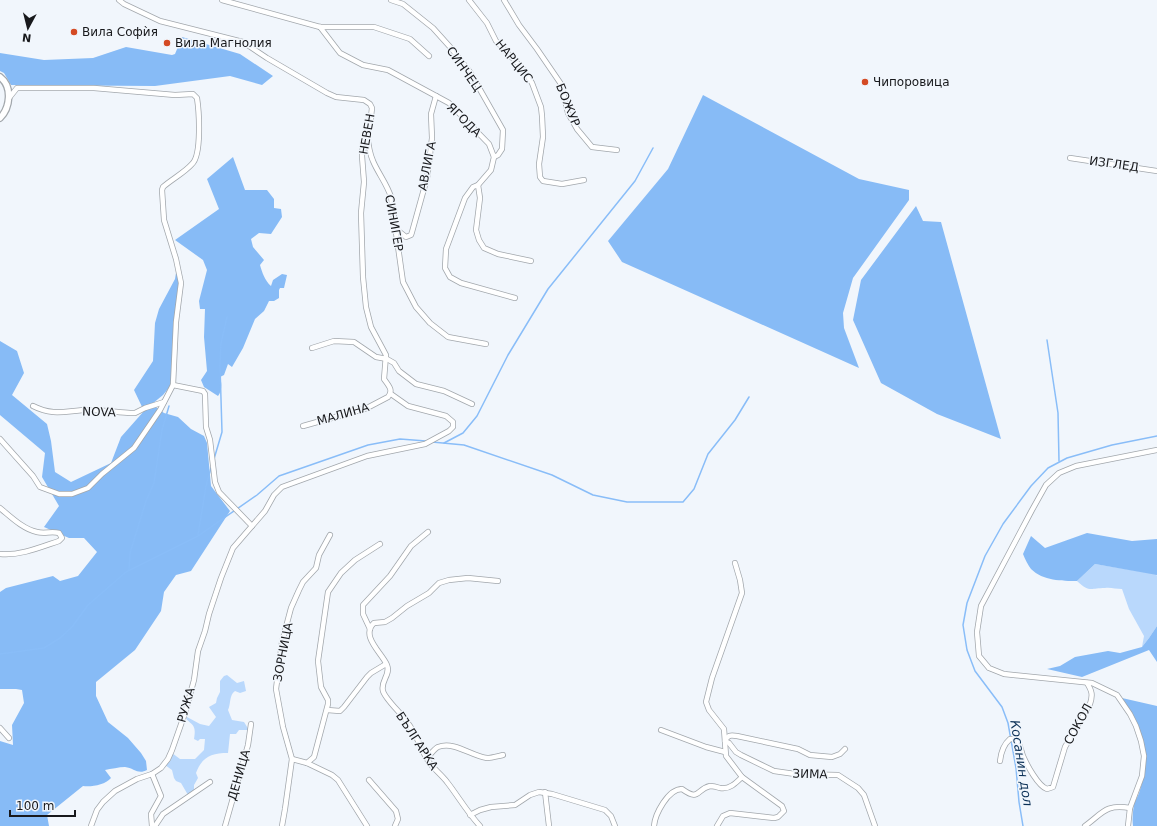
<svg xmlns="http://www.w3.org/2000/svg" width="1157" height="826" font-family="'DejaVu Sans',sans-serif">
<style>
.green{fill:#b9d8fc}
.forest{fill:#87bbf6}
.lines{fill:none;stroke-linecap:round;stroke-linejoin:round}
.stream{stroke:#89bdf8;stroke-width:1.5}
.minor-casing{stroke:#a2a7ac;stroke-width:6}
.tertiary-casing{stroke:#a2a7ac;stroke-width:8}
.minor{stroke:#fff;stroke-width:4.5}
.tertiary{stroke:#fff;stroke-width:5.5}
.poi-dot{fill:#d44a24;stroke:#f1f6fc;stroke-width:1.5}
.labels{text-anchor:middle;stroke-width:3;stroke-linejoin:round;paint-order:stroke}
.poi-label{font-size:12px;fill:#18191c;stroke:#f1f6fc;text-anchor:start}
.street-label{font-size:12px;fill:#18191c;stroke:#f1f6fc}
.water-label{font-size:13px;font-style:italic;fill:#0c3157;stroke:#f1f6fc}
</style>
<rect width="100%" height="100%" fill="#f1f6fc"/>
<g class="green">
<path d="M1095,564l61,10 1,2v50l-8,12 -7,9 2,-11 -15,-27 -7,-20c-6,0 -12,-2 -17,-1 -15,0 -15,5 -28,-7z"/>
<path d="M227,675l10,8 7,-2 2,10 -6,2 -5,-2c-6,4 -4,13 -7,19l4,10 12,2 5,8h-10l-3,4h-6l-2,19c-17,0 -26,4 -32,20l2,5 -4,7v6l-6,4 -7,-12 -5,-2 -2,-3 -2,-8 -7,-5 7,-12 8,6h15l9,-9 1,-11h-5l-2,2 -4,-2c2,-13 0,-13 -8,-20l1,-2 13,7 9,2 7,-9 -7,-10 7,-4 1,-5 3,-6v-11l4,-5z"/>
</g>
<g class="forest">
<polygon points="182,37 240,54 273,76 262,85 230,76 155,86 11,85 4,73 0,71 0,53 44,60 93,58 126,47 172,55 175,54"/>
<polygon points="703,95 859,179 909,190 909,200 853,278 843,313 844,328 859,368 622,262 608,241 668,169"/>
<path d="M233,157l12,33h22l7,9v9l7,1 1,8 -11,17 -12,-1 -8,6 2,8 11,13 -4,5c2,7 5,16 11,21l2,-6 9,-6 5,1 -3,13h-4l-1,2v8l-5,3h-5l-5,10 -9,8 -12,29 -11,19 -4,-3 -4,11 -4,2c2,6 2,14 -2,19l-14,-9 -3,-7 6,-9 -3,-34 1,-28h-5l-1,-8 8,-31 -4,-10 -28,-20 44,-31 -12,-30z"/>
<polygon points="916,206 923,221 941,222 1001,439 937,414 881,383 853,320 861,280"/>
<path d="M177,267l3,16 -8,101 -9,11 -11,9 12,9 14,4 13,12 13,7 3,7 4,43 19,25 -39,60 -15,4 -12,17 -3,19 -26,39 -39,32v14l12,26 20,16 13,15 5,8 1,9c-9,5 -13,-2 -22,-3 -6,0 -14,2 -20,3l6,8c-6,7 -19,9 -28,8l-36,29 2,11h-49v-85l13,4 -1,-20 12,-22 -2,-13 -6,-1h-16v-97l6,-4 47,-12 7,5 18,-5 19,-24 -13,-14h-15l-25,-11 15,-21 -17,-29 3,-24 -45,-38v-74l17,10 7,22 -12,22 35,29 4,17 4,31 16,10 40,-19 10,-26 23,-26 -10,-21 19,-29 2,-38 4,-14 16,-30z"/>
<path d="M1087,533l45,8 25,-2v36l-62,-11 -18,17c-15,0 -34,0 -46,-12 -3,-4 -6,-10 -8,-15l8,-18 14,12z"/>
<polygon points="1157,626 1157,662 1149,650 1082,677 1047,669 1060,666 1075,657 1108,651 1120,653 1142,647 1149,638"/>
<path d="M1122,698l35,8v120h-24c-1,-6 0,-15 1,-22 1,-4 5,-9 6,-14 13,-41 2,-57 -18,-92z"/>
</g>
<g class="lines">
<g class="stream">
<polyline points="1047,340 1058,413 1059,461"/>
<polyline points="432,442 464,445 552,475 593,495 627,502 683,502 694,489 708,454 735,420 749,397"/>
<polyline points="444,443 463,433 477,416 508,355 548,289 635,181 653,148"/>
<polyline points="214,459 222,432 220,366 221,343 227,317"/>
<polyline points="198,535 206,486 211,468"/>
<polyline points="129,570 130,553 146,501 154,483 162,430 169,406"/>
<polyline points="0,654 44,648 60,638 72,627 88,605 126,572 198,536 257,495 279,476 368,445 400,439 426,441"/>
<polyline points="1023,826 1019,802 1016,768 1008,723 1002,707 975,671 967,650 963,625 967,603 985,556 1003,524 1031,486 1048,468 1067,458 1112,445 1157,436"/>
</g>
<g class="minor-casing">
<g id="minor">
<path d="M119,0l5,4 36,17 83,21 24,16 60,35 9,4 28,3 6,4 2,4 -2,17 -7,16 -1,15 2,26 -3,31 2,64 3,30 5,20 15,28 -2,24c4,6 10,11 4,18l-21,11 -64,18"/>
<polyline points="222,0 320,27 374,27 410,39 429,56"/>
<polyline points="391,0 403,4 433,28 451,48 470,72 503,130 502,149 498,155 494,157"/>
<polyline points="469,0 487,23 496,41 522,68 532,83 541,107 542,116 543,137 539,164 540,177 543,181 562,184 584,180"/>
<polyline points="504,0 519,25 537,49 561,84 568,113 577,129 592,147 617,150"/>
<polyline points="320,27 340,53 363,65 388,70 449,103 489,144 494,157 491,170 478,185 473,187 465,198 446,249 445,268 450,277 461,283 515,298"/>
<path d="M367,133c1,10 2,19 6,28 5,12 14,23 18,36l12,85 13,25 14,16 18,14 38,7"/>
<polyline points="1070,158 1157,171"/>
<polyline points="478,185 480,198 476,230 479,240 484,248 498,254 531,261"/>
<polyline points="396,229 406,237 411,235 412,232 427,178 429,163 432,138 431,114 436,96"/>
<polyline points="312,348 334,341 354,342 376,357 387,359 394,363 399,371 416,384 444,391 472,404"/>
<polyline points="173,385 203,391 205,394 206,427 210,440 215,482 219,492 252,526"/>
<path d="M33,406c22,11 34,4 56,4 13,0 27,2 41,3h5l10,-5 19,-6"/>
<path d="M0,439l33,37 7,11 19,7h13l16,-6 14,-14 32,-26 26,-38 13,-25 3,-63 5,-39 -5,-24 -12,-39 -2,-30 1,-3c9,-8 21,-14 29,-23 10,-9 7,-53 5,-66l-4,-4 -18,1 -81,-7h-77l-8,10"/>
<path d="M0,508c11,9 23,21 37,24 7,2 15,-1 22,1l3,5 -3,3c-18,6 -39,15 -59,13"/>
<polyline points="370,629 363,614 363,605 390,576 411,546 428,532"/>
<polyline points="327,710 340,711 344,707 367,677 371,673 386,664"/>
<polyline points="0,728 9,738"/>
<polyline points="661,730 706,747 725,752"/>
<path d="M845,749l-5,5 -8,3 -22,-2 -12,-6 -61,-13c-7,-1 -9,-1 -12,5l4,2 7,9 5,3 33,16 21,3 43,1 20,13 6,7 11,31"/>
<path d="M427,758c3,-3 7,-9 11,-11 17,-6 33,9 49,11 5,0 11,-2 16,-3"/>
<polyline points="292,759 307,763 314,757 328,704 328,700 321,687 318,661 328,592 341,573 355,560 380,544"/>
<path d="M1000,761c1,-9 3,-16 10,-22h6c4,5 5,11 7,17 4,9 15,30 24,33l6,-2 12,-40 25,-43c3,-9 2,-13 -3,-21"/>
<polyline points="307,763 332,775 338,780 367,826"/>
<polyline points="369,780 396,811 398,819 395,826"/>
<polyline points="545,792 549,826"/>
<polyline points="470,815 480,810 491,807 515,805 530,795 539,792 552,794 605,810 611,816 615,826"/>
<polyline points="91,826 97,810 103,802 115,791 137,779 152,774 161,768 168,759 172,750 185,713 194,680 198,651 205,631 209,614 221,578 233,548 265,511 274,495 282,487 367,456 425,444 449,431 453,427 453,422 446,416 408,406 391,394"/>
<polyline points="152,826 151,814 161,796 152,774"/>
<polyline points="155,826 163,814 210,782"/>
<polyline points="225,826 248,745 251,724"/>
<polyline points="282,826 285,809 292,759 283,727 276,689 282,642 291,608 299,590 303,582 316,568 319,555 330,535"/>
<path d="M480,826c-13,-14 -22,-30 -33,-44 -6,-8 -15,-14 -20,-23 -7,-12 -11,-26 -20,-37 -5,-8 -22,-23 -24,-31 -3,-10 8,-16 4,-26 -5,-12 -27,-29 -13,-42l11,-1 7,-4 15,-12 22,-13 10,-10 10,-3 19,-2 30,3"/>
<path d="M654,826c1,-12 14,-37 28,-37 18,13 14,0 28,-3 4,0 7,1 10,2 9,2 16,-5 22,-11"/>
<polyline points="717,826 723,816 730,813 774,818 778,817 784,811 782,806 742,777 726,756 724,729 709,710 706,702 712,678 742,593 740,580 735,563"/>
<path d="M1085,826c18,-13 20,-22 45,-18"/>
<polyline points="1128,826 1130,808 1142,776 1144,756 1141,741 1136,726 1130,714 1117,695 1092,683 1004,674 989,668 979,656 977,632 981,606 1032,510 1046,485 1059,473 1076,466 1157,450"/>
</g>
</g>
<g class="tertiary-casing">
<path id="tertiary" d="M0,77c13,10 10,31 0,41"/>
</g>
<use href="#minor" class="minor"/>
<use href="#tertiary" class="tertiary"/>
</g>
<g class="poi-dot">
<circle cx="74" cy="32" r="4"/>
<circle cx="167" cy="43" r="4"/>
<circle cx="865" cy="82" r="4"/>
</g>
<g class="labels">
<g class="poi-label">
<text x="82" y="36">Вила Софѝя</text>
<text x="175" y="47">Вила Магнолия</text>
<text x="873" y="86">Чипоровица</text>
</g>
<g class="street-label">
<text transform="translate(514 61) rotate(51)" y="4">НАРЦИС</text>
<text transform="translate(464 69) rotate(55)" y="4">СИНЧЕЦ</text>
<text transform="translate(568 105) rotate(68)" y="4">БОЖУР</text>
<text transform="translate(464 120) rotate(45)" y="4">ЯГОДА</text>
<text transform="translate(367 134) rotate(-80)" y="4">НЕВЕН</text>
<text transform="translate(1114 164) rotate(8)" y="4">ИЗГЛЕД</text>
<text transform="translate(427 166) rotate(-79)" y="4">АВЛИГА</text>
<text transform="translate(394 223) rotate(80)" y="4">СИНИГЕР</text>
<text transform="translate(99 412) rotate(2)" y="4">NOVA</text>
<text transform="translate(343 414) rotate(-16)" y="4">МАЛИНА</text>
<text transform="translate(283 652) rotate(-79)" y="4">ЗОРНИЦА</text>
<text transform="translate(186 705) rotate(-74)" y="4">РУЖА</text>
<text transform="translate(1078 724) rotate(-61)" y="4">СОКОЛ</text>
<text transform="translate(417 741) rotate(57)" y="4">БЪЛГАРКА</text>
<text transform="translate(810 774) rotate(2)" y="4">ЗИМА</text>
<text transform="translate(239 775) rotate(-74)" y="4">ДЕНИЦА</text>
</g>
<g class="water-label">
<text transform="translate(1022 763) rotate(81)" y="5">Косанин дол</text>
</g>
</g>
<g transform="translate(28 28) rotate(187)" stroke="#f1f6fc" stroke-width="3" paint-order="stroke">
<path d="M0-3L7 15L0 10L-7 15Z" fill="#18191c"/>
<text y="-6" font-size="11" font-weight="bold" text-anchor="middle" fill="#18191c">N</text>
</g>
<path d="M10 810v6h65v-6" fill="none" stroke="#18191c" stroke-width="2"/>
<text x="16" y="810" font-size="12" fill="#18191c" stroke="#f1f6fc" stroke-width="3" paint-order="stroke">100 m</text>
</svg>
